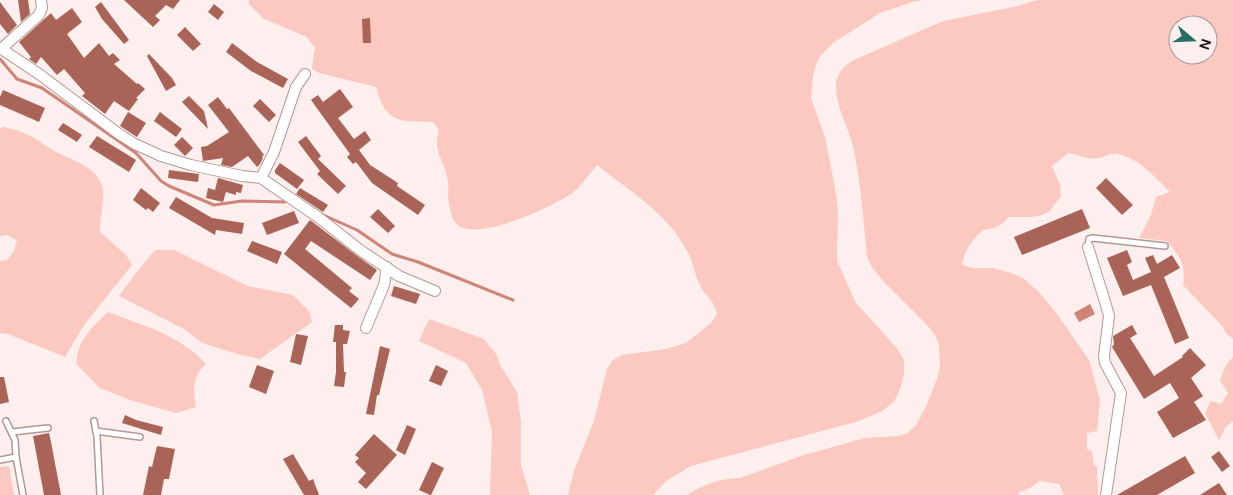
<svg xmlns="http://www.w3.org/2000/svg" width="1233" height="495" font-family="'DM Sans',sans-serif">
<style>
.green{fill:#fbc9c0;fill-rule:evenodd}
.water{fill:#ce8477}
.lines{fill:none;stroke-linecap:round;stroke-linejoin:round}
.stream{stroke:#ce8477;stroke-width:3}
.building{fill:#a96357}
.lane-casing{stroke:#b49893;stroke-width:8}
.street-casing{stroke:#b49893;stroke-width:12}
.lane{stroke:#fff;stroke-width:5}
.street{stroke:#fff;stroke-width:10}
</style>
<rect width="100%" height="100%" fill="#fcefed"/>
<g class="green">
<path d="M249,0h674l-11,2 -32,11 -47,30 -13,13 -4,9 -3,11 -2,22 14,39 10,51 3,21 -1,52 19,42 40,44 8,13v14l-4,15 -6,13 -12,9 -26,11 -165,44 -25,15 -13,14h-85l6,-24 20,-50 13,-52 6,-9 9,-5 44,-6 20,-6 25,-20 6,-9c-4,-17 -12,-17 -17,-29 -6,-12 -7,-25 -14,-36 -19,-36 -58,-59 -89,-84 -8,9 -16,22 -26,29 -18,12 -100,52 -116,28 -5,-8 -7,-21 -7,-30 0,-4 1,-8 0,-11 -3,-21 -16,-28 -9,-51l-6,-8c-34,-1 -47,2 -57,-35l-57,-14 -7,-4 3,-21 -8,-11 -43,-18 -15,-15z"/>
<path d="M1036,0h197v339l-7,-6 -3,-6 -40,-42c3,-21 -3,-28 -16,-44l-28,-3 12,-23 5,-18 14,-5c-15,-15 -31,-34 -53,-38 -8,-1 -11,3 -18,4 -10,2 -21,-3 -31,-5l-16,13 8,19 1,11 -12,16 -10,4 -10,1h-20c-8,9 -14,12 -26,13 -11,10 -18,20 -21,34l9,4h22l21,6 9,4 16,14 18,22 32,46 11,40 -3,31 -10,2v16l5,2 2,14 3,1 1,29h-34l-5,-11 -20,-3 -9,7 -11,4v3h-332c15,-10 35,-17 53,-17l64,-23 61,-17 33,-2 10,-3 8,-8 10,-18 12,-31 2,-10 -1,-21 -4,-10 -7,-9 -44,-44 -13,-16 -4,-10c-4,-37 -6,-74 -14,-110 -5,-20 -17,-39 -17,-59 0,-13 7,-21 18,-27l89,-39 75,-15zM1178,25h30v30h-30z"/>
<path d="M4,127c8,2 15,3 22,7 11,5 20,12 30,18 16,8 41,15 46,34 4,12 -3,32 -2,46l26,23 6,10 -48,60 -19,32 -57,-23 -8,-1v-72l7,-1 7,-9 3,-11 -10,-5 -7,1v-108z"/>
<polygon points="155,250 174,250 248,286 293,295 309,311 312,322 260,359 237,354 202,343 184,329 119,296 136,273"/>
<path d="M108,312c34,13 74,24 98,52 -14,13 -13,24 -10,43l-20,6 -43,-12 -33,-13 -23,-23c-2,-22 16,-39 31,-53z"/>
<polygon points="429,319 484,339 497,355 500,365 517,392 521,422 521,465 530,495 490,495 492,431 482,390 466,363 419,341"/>
<polygon points="1233,357 1233,421 1225,428 1219,440 1205,413 1211,401 1221,404 1228,393 1220,380 1226,365"/>
<polygon points="9,466 14,495 0,495 0,467"/>
</g>
<polygon class="water" points="1090,304 1095,314 1079,322 1074,313"/>
<g class="lines">
<g class="stream">
<polyline points="0,59 17,79 42,88 136,153 161,181 169,186 214,205 242,201 285,202"/>
<polyline points="321,214 357,230 392,254 418,262 513,300"/>
</g>
</g>
<g class="building">
<polygon points="18,0 28,0 30,14 21,22"/>
<polygon points="124,0 180,0 173,9 166,5 155,16 160,20 153,27"/>
<polygon points="0,2 17,25 8,34 0,24"/>
<polygon points="101,2 129,40 124,44 102,19 95,7"/>
<polygon points="214,4 224,12 218,20 208,12"/>
<polygon points="72,8 82,22 67,34 84,58 99,43 109,56 113,53 120,60 114,64 137,84 138,83 145,89 136,98 138,99 129,111 114,101 105,114 82,96 85,93 64,69 57,75 41,57 36,64 29,59 31,57 19,42 51,13 56,20"/>
<polygon points="370,18 371,43 363,43 362,19"/>
<polygon points="185,27 201,44 193,51 177,35"/>
<polygon points="232,43 257,62 288,79 283,88 251,71 226,52"/>
<polygon points="149,54 172,78 176,85 166,91 147,56"/>
<polygon points="340,89 353,107 338,118 354,139 365,131 371,140 359,150 370,165 398,183 397,186 425,205 418,215 372,183 356,162 353,164 347,157 350,154 311,100 318,95 323,102"/>
<polygon points="3,90 45,108 39,122 0,105 0,97"/>
<polygon points="189,96 204,111 208,129 182,102"/>
<polygon points="218,97 227,109 229,108 264,155 262,157 263,158 260,164 257,167 248,156 232,167 221,165 223,158 203,161 201,147 207,146 229,132 208,105"/>
<polygon points="260,99 276,115 269,122 253,106"/>
<polygon points="128,112 146,123 137,137 120,126"/>
<polygon points="160,112 182,129 176,137 154,121"/>
<polygon points="63,123 82,135 77,142 58,130"/>
<polygon points="97,136 136,160 129,172 89,147"/>
<polygon points="306,136 321,156 318,159 346,186 338,194 317,174 320,171 298,142"/>
<polygon points="182,137 193,148 185,156 174,145"/>
<polygon points="280,163 304,180 297,189 275,173 275,170"/>
<polygon points="169,170 199,174 198,182 168,178"/>
<polygon points="218,178 243,185 241,193 236,192 236,195 226,192 223,202 206,198 208,188 215,190"/>
<polygon points="1106,178 1133,205 1122,215 1096,188"/>
<polygon points="141,188 160,203 153,212 148,208 146,210 133,200"/>
<polygon points="300,188 328,205 323,212 296,194"/>
<polygon points="176,197 212,218 244,223 242,234 216,230 215,235 169,208"/>
<polygon points="378,209 395,226 388,233 370,217"/>
<polygon points="1082,209 1090,228 1022,255 1014,237"/>
<polygon points="294,211 299,223 267,235 262,223"/>
<polygon points="310,220 356,255 377,270 370,280 311,241 305,249 352,288 349,291 359,299 351,308 284,254"/>
<polygon points="252,241 282,252 277,264 247,251"/>
<polygon points="1127,250 1132,262 1127,265 1133,280 1151,272 1145,258 1153,255 1157,264 1172,255 1180,268 1164,277 1189,338 1175,344 1151,285 1123,296 1107,258"/>
<polygon points="394,286 420,294 416,304 391,296"/>
<polygon points="335,325 343,325 343,330 350,331 347,344 343,344 344,372 346,372 344,387 334,386 336,372 336,342 333,342"/>
<polygon points="1132,325 1137,334 1130,338 1154,376 1183,357 1182,356 1190,348 1206,365 1191,378 1203,396 1194,402 1206,420 1173,438 1157,412 1179,398 1170,383 1144,399 1112,347 1114,344 1113,336"/>
<polygon points="296,334 308,336 301,365 290,362"/>
<polygon points="380,346 390,349 379,395 377,395 374,415 366,414"/>
<polygon points="257,365 274,371 266,394 249,387"/>
<polygon points="436,365 448,371 441,386 429,381"/>
<polygon points="0,377 4,377 9,402 0,404"/>
<polygon points="125,415 136,420 163,427 161,435 122,423"/>
<polygon points="407,425 416,429 405,455 396,450"/>
<polygon points="49,433 51,442 61,495 44,495 33,436"/>
<polygon points="374,434 397,455 366,489 358,482 366,473 355,462 359,458 355,455"/>
<polygon points="157,446 175,449 169,479 164,479 161,495 143,495 149,466 152,467"/>
<polygon points="1219,451 1230,466 1222,472 1211,457"/>
<polygon points="293,454 309,481 313,479 319,495 304,495 283,459"/>
<polygon points="1185,456 1195,473 1157,495 1117,495"/>
<polygon points="432,462 444,468 431,495 430,495 419,490"/>
<polygon points="1219,483 1227,495 1200,495"/>
</g>
<g class="lines">
<g class="lane-casing">
<g id="lane">
<polyline points="1088,247 1089,239 1093,238 1165,246"/>
<polyline points="6,421 15,440 16,457"/>
<polyline points="94,421 97,436 100,495"/>
<polyline points="96,431 140,437"/>
<polyline points="12,432 48,428"/>
<polyline points="0,460 16,457 23,495"/>
</g>
</g>
<g class="street-casing">
<g id="street">
<polyline points="0,48 39,74 119,134 135,144 161,156 191,165 242,176 261,178 318,217 360,250 399,276 435,291"/>
<polyline points="1,49 39,15 42,8 41,0"/>
<polyline points="261,178 274,152 296,87 305,74"/>
<polyline points="1088,247 1106,305 1109,316 1104,356 1105,363 1121,393 1106,495"/>
<polyline points="366,328 384,285 387,267"/>
</g>
</g>
<use href="#lane" class="lane"/>
<use href="#street" class="street"/>
</g>
<g transform="translate(1193 40) rotate(109)"><circle r="24" fill="#fcefed" stroke="#a49997"/>
<path d="M0-4L9 19L0 12L-9 19Z" fill="#286d62"/>
<text y="-8" font-size="14" font-weight="bold" text-anchor="middle" fill="#211715">N</text>
</g>
</svg>
